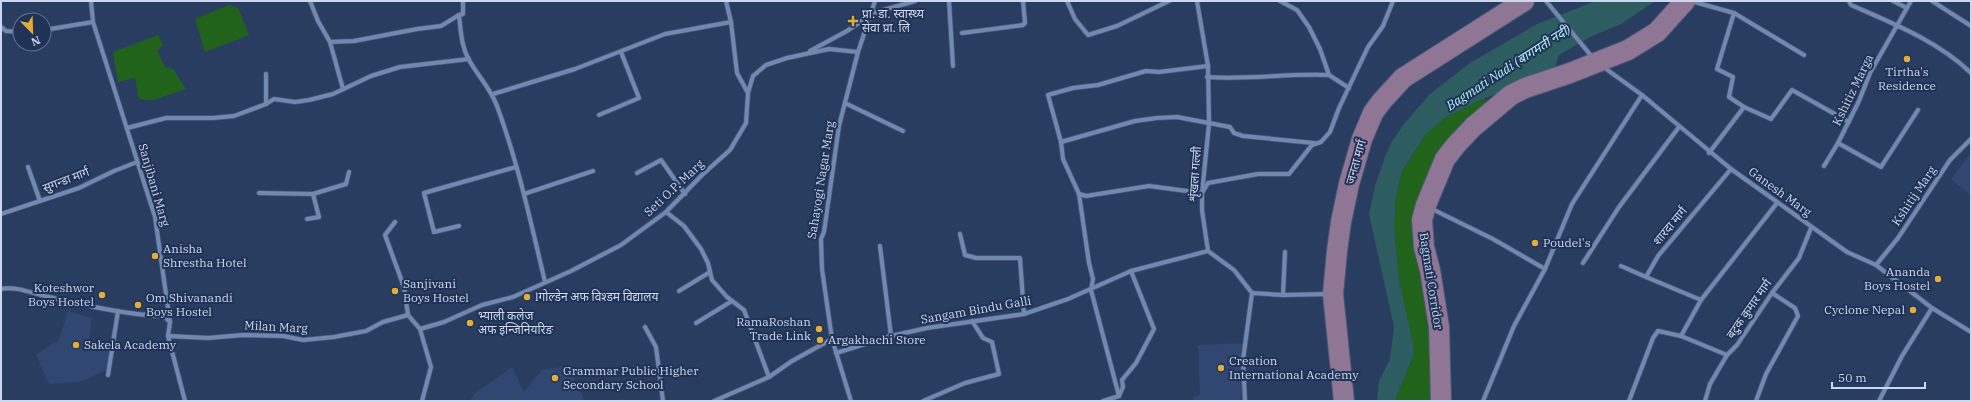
<svg xmlns="http://www.w3.org/2000/svg" width="1972" height="402" font-family="'IBM Plex Serif','Noto Sans Devanagari',serif">
<style>
.built{fill:#304771}
.green{fill:#22631c}
.water{fill:#2d5d61}
.lines{fill:none;stroke-linecap:round;stroke-linejoin:round}
.minor-casing{stroke:#495978;stroke-width:5.5}
.secondary-casing{stroke:#495978;stroke-width:22}
.minor{stroke:#7188b1;stroke-width:4}
.secondary{stroke:#8e7694;stroke-width:20}
.poi-dot{fill:#e5ad35;stroke:#203255;stroke-width:1.5}
.labels{text-anchor:middle;stroke-width:4;stroke-linejoin:round;paint-order:stroke}
.poi-label{font-size:12px;fill:#ccd8ef;stroke:#203255;text-anchor:start}
.street-label{font-size:12px;fill:#ccd8ef;stroke:#203255}
.water-label{font-size:13px;font-style:italic;fill:#b2f2f7;stroke:#203255}
</style>
<rect width="100%" height="100%" fill="#293d61"/>
<g class="built">
<polygon points="1971,153 1971,196 1951,179"/>
<polygon points="68,311 92,318 89,341 110,348 107,370 80,382 49,384 36,355 53,343 58,342"/>
<polygon points="1247,343 1241,401 1193,401 1193,398 1200,394 1198,345"/>
<polygon points="568,366 585,401 470,401 474,394 512,367 524,392 542,370"/>
</g>
<g class="green">
<polygon points="229,5 238,8 249,35 205,52 195,19"/>
<polygon points="158,35 163,45 157,51 165,67 173,69 186,89 153,100 139,99 135,78 118,82 113,52"/>
<polygon points="1485,98 1486,102 1434,159 1422,194 1426,296 1430,334 1430,401 1395,401 1413,356 1413,343 1399,279 1394,225 1396,196 1402,171 1426,134 1435,125 1446,117"/>
</g>
<polygon class="water" points="1596,1 1655,1 1621,24 1590,37 1559,55 1553,74 1485,98 1446,117 1426,134 1402,171 1396,196 1394,225 1399,279 1413,343 1413,356 1395,401 1377,401 1379,381 1390,359 1394,327 1369,214 1375,186 1385,157 1392,141 1404,124 1429,95 1470,63 1537,24"/>
<g class="lines">
<g class="minor-casing">
<g id="minor">
<polyline points="91,1 93,22 155,217 170,322 168,336 185,401"/>
<polyline points="310,1 318,21 330,42 343,89"/>
<path d="M463,1v13l-4,1c2,16 2,31 10,45 9,16 22,29 28,46 21,57 34,117 48,176"/>
<polyline points="949,1 953,66"/>
<polyline points="1067,1 1075,19 1088,35 1117,26 1169,1"/>
<polyline points="1197,1 1208,66 1209,124 1202,193 1202,210 1208,251 1234,270 1252,293 1243,360 1245,401"/>
<polyline points="1280,1 1297,10 1309,27 1320,49 1329,75 1349,88"/>
<polyline points="1546,1 1593,58"/>
<polyline points="1691,1 1734,13 1804,55"/>
<path d="M1849,1l2,4c41,18 87,36 120,68"/>
<polyline points="1893,1 1907,8"/>
<polyline points="1932,1 1971,26"/>
<polyline points="1734,13 1717,69 1733,77 1729,97 1744,107 1771,119 1792,90 1849,122"/>
<polyline points="1,27 6,31 20,32"/>
<polyline points="44,30 93,22"/>
<polyline points="962,33 1023,25 1025,23 1023,1"/>
<polyline points="330,42 354,41 417,29 441,26 459,15"/>
<polyline points="810,51 847,31 873,13 915,1"/>
<polyline points="1208,66 1159,72 1146,71 1098,85 1073,88 1048,95 1061,142 1063,159 1079,194 1086,196 1149,186 1202,193 1208,183 1258,174 1289,174 1312,145 1321,142 1330,132 1339,108 1368,47 1383,26 1393,1"/>
<polyline points="1602,66 1642,95 1731,169 1847,252 1876,265 1932,308 1971,332"/>
<polyline points="266,74 266,104"/>
<path d="M1207,77c41,3 81,-4 122,-2"/>
<polyline points="748,93 753,76 766,65 787,58 829,49 858,52"/>
<polyline points="493,94 575,69 665,34 731,22"/>
<polyline points="845,103 903,131"/>
<polyline points="599,115 639,98 621,52"/>
<polyline points="127,128 166,118 213,118 234,116 266,104 274,99 295,102 309,100 333,94 371,76 400,67 469,59"/>
<polyline points="1061,142 1135,121 1157,118 1177,117 1230,127 1234,133 1243,136 1314,143"/>
<polyline points="1838,143 1881,167 1918,110"/>
<polyline points="1709,153 1744,107"/>
<polyline points="1824,166 1838,143 1859,101 1870,73 1911,1"/>
<polyline points="28,167 40,201"/>
<polyline points="637,173 661,160 685,194"/>
<polyline points="259,193 313,194"/>
<polyline points="524,194 593,171"/>
<polyline points="1079,194 1089,263 1093,279 1091,290 1119,396"/>
<polyline points="1430,208 1493,239 1545,269"/>
<polyline points="666,212 684,226 701,249 708,263 712,280 727,297 744,310 769,377"/>
<polyline points="1,214 79,188 114,171 137,162"/>
<polyline points="307,219 319,217 313,194 346,184 349,172"/>
<polyline points="395,222 385,235 404,287 408,315"/>
<polyline points="459,226 434,232 424,193 516,167"/>
<polyline points="960,234 965,255 976,258 1020,258 1024,314"/>
<polyline points="880,246 891,336"/>
<polyline points="1583,263 1619,207 1679,127"/>
<polyline points="1876,265 1898,238 1950,160 1971,139"/>
<polyline points="1621,266 1646,277 1658,256 1731,169"/>
<polyline points="1646,277 1701,300"/>
<path d="M1,289c17,-3 32,5 48,8 36,8 73,17 109,19l7,1 5,5"/>
<polyline points="679,291 710,272"/>
<polyline points="1252,293 1283,295 1329,294"/>
<polyline points="1283,295 1285,252"/>
<polyline points="696,323 732,301"/>
<polyline points="645,327 656,347 663,401"/>
<polyline points="420,329 444,322 482,305 513,297 571,271 621,245 666,212 702,175 730,150 746,123 748,93 737,73 731,22 726,1"/>
<polyline points="168,336 208,338 243,335 283,336 303,340 334,337 366,331 383,322 408,315 420,329 431,367 422,401"/>
<polyline points="1681,336 1701,300 1777,203"/>
<polyline points="836,353 891,336 927,328 1024,314 1068,299 1131,271 1208,251"/>
<polyline points="108,375 118,311"/>
<polyline points="714,401 769,377 792,361 832,339"/>
<polyline points="851,401 832,339 822,269 821,239 824,232 839,126 858,52 875,1"/>
<polyline points="923,401 965,383 999,374 992,342 983,338 972,321"/>
<polyline points="1103,401 1119,396 1123,387 1122,380 1136,363 1154,329 1131,271"/>
<polyline points="1483,401 1514,326 1545,269 1572,204 1642,95"/>
<polyline points="1629,401 1653,338 1658,331 1681,336 1727,355"/>
<polyline points="1705,401 1710,384 1727,355 1737,345 1772,293 1799,258 1811,228"/>
<polyline points="1756,401 1766,374 1798,316 1795,308 1772,293"/>
<polyline points="1879,401 1902,356 1932,308"/>
</g>
</g>
<g class="secondary-casing">
<g id="secondary">
<polyline points="1344,401 1333,294 1337,251 1341,222 1349,184 1362,139 1373,113 1381,102 1403,78 1524,1"/>
<polyline points="1441,401 1439,327 1430,270 1424,247 1422,220 1426,205 1445,159 1456,145 1473,127 1511,95 1525,88 1570,73 1628,50 1657,32 1685,1"/>
</g>
</g>
<use href="#minor" class="minor"/>
<use href="#secondary" class="secondary"/>
</g>
<g class="poi-dot">
<path d="M851 15h4v4h4v4h-4v4h-4v-4h-4v-4h4z"/>
<circle cx="1907" cy="59" r="4"/>
<circle cx="1535" cy="243" r="4"/>
<circle cx="155" cy="256" r="4"/>
<circle cx="1938" cy="279" r="4"/>
<circle cx="395" cy="291" r="4"/>
<circle cx="102" cy="295" r="4"/>
<circle cx="527" cy="297" r="4"/>
<circle cx="138" cy="305" r="4"/>
<circle cx="1913" cy="310" r="4"/>
<circle cx="470" cy="323" r="4"/>
<circle cx="819" cy="329" r="4"/>
<circle cx="820" cy="340" r="4"/>
<circle cx="76" cy="345" r="4"/>
<circle cx="1221" cy="368" r="4"/>
<circle cx="555" cy="378" r="4"/>
</g>
<g class="labels">
<g class="poi-label">
<text x="862" y="18">प्रा. डा. स्वास्थ्य<tspan x="862" dy="14">सेवा प्रा. लि</tspan></text>
<text x="1907" y="76" text-anchor="middle">Tirtha's<tspan x="1907" dy="14">Residence</tspan></text>
<text x="1543" y="247">Poudel's</text>
<text x="163" y="253">Anisha<tspan x="163" dy="14">Shrestha Hotel</tspan></text>
<text x="1930" y="276" text-anchor="end">Ananda<tspan x="1930" dy="14">Boys Hostel</tspan></text>
<text x="403" y="288">Sanjivani<tspan x="403" dy="14">Boys Hostel</tspan></text>
<text x="94" y="292" text-anchor="end">Koteshwor<tspan x="94" dy="14">Boys Hostel</tspan></text>
<text x="535" y="301">lगोल्डेन अफ विश्डम विद्यालय</text>
<text x="146" y="302">Om Shivanandi<tspan x="146" dy="14">Boys Hostel</tspan></text>
<text x="1905" y="314" text-anchor="end">Cyclone Nepal</text>
<text x="478" y="320">भ्याली कलेज<tspan x="478" dy="14">अफ इन्जिनियरिङ</tspan></text>
<text x="811" y="326" text-anchor="end">RamaRoshan<tspan x="811" dy="14">Trade Link</tspan></text>
<text x="828" y="344">Argakhachi Store</text>
<text x="84" y="349">Sakela Academy</text>
<text x="1229" y="365">Creation<tspan x="1229" dy="14">International Academy</tspan></text>
<text x="563" y="375">Grammar Public Higher<tspan x="563" dy="14">Secondary School</tspan></text>
</g>
<g class="street-label">
<text transform="translate(1853 90) rotate(-64)" y="4">Kshitiz Marga</text>
<text transform="translate(1356 162) rotate(-74)" y="4">जनता मार्ग</text>
<text transform="translate(1195 174) rotate(-86)" y="4">शृंखला गल्ली</text>
<text transform="translate(66 180) rotate(-21)" y="4">सुगन्डा मार्ग</text>
<text transform="translate(821 180) rotate(-81)" y="4">Sahayogi Nagar Marg</text>
<text transform="translate(154 185) rotate(74)" y="4">Sanjibani Marg</text>
<text transform="translate(674 188) rotate(-43)" y="4">Seti O.P. Marg</text>
<text transform="translate(1780 192) rotate(36)" y="4">Ganesh Marg</text>
<text transform="translate(1914 196) rotate(-56)" y="4">Kshitij Marg</text>
<text transform="translate(1670 226) rotate(-50)" y="4">शारदा मार्ग</text>
<text transform="translate(1431 281) rotate(81)" y="4">Bagmati Corridor</text>
<text transform="translate(1749 309) rotate(-55)" y="4">बटुक कुमार मार्ग</text>
<text transform="translate(976 310) rotate(-10)" y="4">Sangam Bindu Galli</text>
<text transform="translate(276 327) rotate(3)" y="4">Milan Marg</text>
</g>
<g class="water-label">
<text transform="translate(1508 67) rotate(-33)" y="5">Bagmati Nadi (बागमती नदी)</text>
</g>
</g>
<rect width="1972" height="402" fill="none" stroke="#ccd8ef" stroke-width="4"/>
<g transform="translate(32 32) rotate(157)"><circle r="19" fill="#203255" stroke="#657493"/>
<path d="M0-3L7 15L0 10L-7 15Z" fill="#e5ad35"/>
<text y="-6" font-size="11" font-weight="bold" text-anchor="middle" fill="#ccd8ef">N</text>
</g>
<path d="M1832 382v6h93v-6" fill="none" stroke="#ccd8ef" stroke-width="2"/>
<text x="1838" y="382" font-size="12" fill="#ccd8ef" stroke="#203255" stroke-width="3" paint-order="stroke">50 m</text>
</svg>
